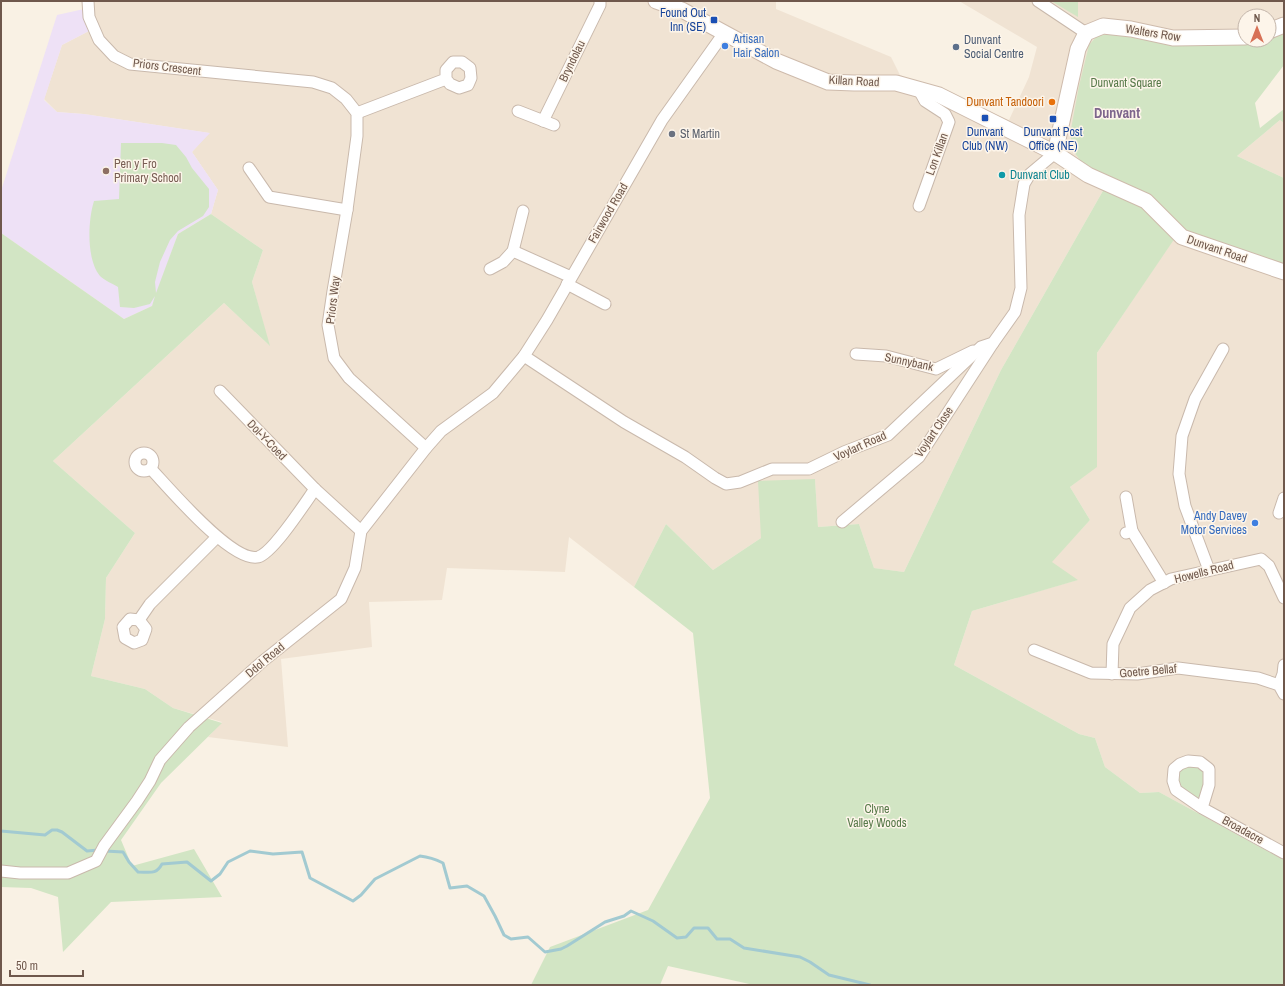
<svg xmlns="http://www.w3.org/2000/svg" width="1285" height="986" font-family="'Archivo Narrow',sans-serif">
<style>
.residential{fill:#f0e3d3}
.education{fill:#eee1f6}
.green{fill:#d2e5c4}
.lines{fill:none;stroke-linecap:round;stroke-linejoin:round}
.stream{stroke:#a2cad1;stroke-width:3}
.street-casing{stroke:#c9b9ac;stroke-width:13}
.secondary-casing{stroke:#cebbac;stroke-width:17}
.street{stroke:#fff;stroke-width:11}
.secondary{stroke:#fff;stroke-width:15}
.transit-dot{fill:#1a4fb4;stroke:#fdf5ea;stroke-width:1.5}
.shop-dot{fill:#3f7fe0;stroke:#fdf5ea;stroke-width:1.5}
.service-dot{fill:#5c6f8a;stroke:#fdf5ea;stroke-width:1.5}
.food-dot{fill:#e8710a;stroke:#fdf5ea;stroke-width:1.5}
.worship-dot{fill:#6b7280;stroke:#fdf5ea;stroke-width:1.5}
.education-dot{fill:#8d6e63;stroke:#fdf5ea;stroke-width:1.5}
.culture-dot{fill:#0f9aa8;stroke:#fdf5ea;stroke-width:1.5}
.labels{text-anchor:middle;stroke-width:3;stroke-linejoin:round;paint-order:stroke}
.transit-label{font-size:12px;fill:#164399;stroke:#fdf5ea}
.street-label{font-size:12px;fill:#6f584c;stroke:#fdf5ea}
.shop-label{font-size:12px;fill:#366cbe;stroke:#fdf5ea;text-anchor:start}
.service-label{font-size:12px;fill:#4e5e75;stroke:#fdf5ea;text-anchor:start}
.park-label{font-size:12px;fill:#577949;stroke:#fdf5ea}
.food-label{font-size:12px;fill:#c56008;stroke:#fdf5ea;text-anchor:end}
.worship-label{font-size:12px;fill:#5b616d;stroke:#fdf5ea;text-anchor:start}
.education-label{font-size:12px;fill:#785e54;stroke:#fdf5ea;text-anchor:start}
.culture-label{font-size:12px;fill:#0d838f;stroke:#fdf5ea;text-anchor:start}
.quarter-label{font-size:14px;font-weight:bold;fill:#7d658c;stroke:#fdf5ea}
</style>
<rect width="100%" height="100%" fill="#f9f1e4"/>
<g class="residential">
<polygon points="83,1 776,1 776,9 891,57 900,75 1009,120 1029,77 1037,47 959,1 1284,1 1284,34 1269,38 1269,16 1245,16 1245,40 1263,40 1245,45 1104,189 1001,370 904,572 874,568 859,524 818,527 815,479 761,538 713,570 666,524 634,587 569,537 565,572 447,568 442,600 369,602 372,647 281,659 288,747 208,737 222,722 173,708 145,689 91,676 105,619 106,578 135,533 53,461 224,303 269,345 252,282 263,250 211,214 218,190 192,152 209,133 84,114 57,112 44,99 62,45 89,31 85,21"/>
<polygon points="1280,120 1284,123 1284,178 1237,156"/>
<polygon points="1175,237 1284,276 1284,860 1159,792 1140,793 1105,767 1095,738 1079,734 954,665 972,611 1077,580 1051,562 1090,520 1070,487 1097,466 1097,353"/>
</g>
<polygon class="education" points="84,9 85,21 89,31 62,45 44,100 57,112 84,114 210,133 192,152 218,190 211,214 178,234 152,306 124,319 1,233 1,191 57,15"/>
<g class="green">
<polygon points="1051,1 1078,1 1078,17"/>
<polygon points="1111,34 1181,46 1245,45 1263,40 1269,40 1269,38 1284,34 1284,65 1255,103 1260,128 1284,109 1284,123 1280,120 1237,156 1284,178 1284,264 1175,238 1097,353 1097,467 1070,487 1090,520 1052,562 1078,580 972,611 954,665 1079,734 1095,738 1105,767 1140,793 1159,792 1284,860 1284,985 754,985 668,966 660,985 531,985 550,947 648,910 710,798 693,633 634,587 666,524 713,570 761,538 758,481 815,479 818,527 859,524 874,568 904,572 1001,370 1104,189 1105,174 1088,167 1080,160 1074,152 1071,141 1071,129 1079,86 1089,45 1097,36"/>
<path d="M121,143h41l14,2 10,12 6,11 17,21v18l-6,9 -25,15 -8,9 -10,22 -5,20 1,11 22,-59 33,-20 52,36 -11,32 18,64 -46,-43 -171,158 82,72 -29,45 -1,41 -14,57 54,13 28,19 49,15 -61,60 -40,57 11,26 62,-17 28,48 -111,5 -48,50 -5,-55 -27,-9 -30,-1v-654l123,86 28,-13 3,-10 -5,8 -16,4 -14,-1 -2,-20c-5,-3 -14,-7 -18,-11 -14,-17 -12,-56 -6,-75l25,-2z"/>
<polygon points="1180,764 1209,769 1202,808 1176,790"/>
</g>
<g class="lines">
<g class="stream">
<polyline points="1,831 45,835 52,830 57,830 62,832 87,851 99,850"/>
<path d="M105,851l18,1 6,10 9,10c12,0 18,3 24,-8l25,-2 24,19 9,-7 8,-12 22,-11 23,3 29,-2 8,26 43,23 8,-6 14,-16 45,-23c9,1 15,3 23,7l7,25 17,-2 17,10 11,20 9,19 7,4 17,-2 17,15 16,-3 6,-3 38,-24 19,-6 7,-5 22,10 24,17 9,-1 8,-9h14l9,11h13l14,9 56,9 10,5 19,13 41,10"/>
</g>
<g class="street-casing">
<g id="street">
<polyline points="88,1 89,17 99,40 114,56 130,64 313,82 332,88 346,99 357,113 357,136 347,210 333,291 328,325 334,358 349,378 426,448"/>
<polyline points="1038,1 1086,33"/>
<polyline points="518,111 554,125"/>
<polyline points="357,113 446,79 446,70 453,62 462,62 470,68 471,78 468,85 459,88 450,84 446,79"/>
<polyline points="543,121 600,5 600,1"/>
<polyline points="249,168 269,197 347,210"/>
<polyline points="919,206 949,122 945,114 925,101 919,90"/>
<polyline points="513,251 571,277"/>
<polyline points="490,269 503,262 513,251 523,211"/>
<polyline points="567,284 605,304"/>
<polyline points="856,354 886,356 936,369 973,351"/>
<polyline points="524,356 624,422 685,457 715,478 726,484 740,482 772,469 809,469 844,452 888,435 981,347 993,343 1015,312 1021,288 1019,215 1024,184 1030,174 1055,153"/>
<polyline points="220,391 315,489 361,531"/>
<circle cx="144" cy="462" r="9"/>
<path d="M151,469c18,19 81,94 107,88 15,-4 47,-54 57,-68"/>
<polyline points="1279,513 1284,498"/>
<polyline points="842,522 919,457 993,343"/>
<polyline points="1132,531 1164,583"/>
<polyline points="1126,533 1132,531 1126,497"/>
<polyline points="1209,570 1185,506 1179,474 1182,436 1195,399 1223,349"/>
<polygon points="130,619 139,620 146,629 142,640 134,643 125,638 123,627"/>
<polyline points="139,620 150,604 217,537"/>
<polyline points="1034,650 1091,673 1137,674 1178,668 1258,678 1279,685 1284,694"/>
<polyline points="1112,674 1113,644 1130,608 1150,590 1171,579 1261,559 1269,566 1284,598"/>
<polyline points="1279,685 1283,674 1284,665"/>
<polyline points="1202,808 1209,785 1209,769 1200,762 1188,761 1180,764 1174,769 1173,781 1176,790 1202,808 1284,853"/>
<polyline points="1,871 20,873 68,873 96,861 104,846 137,801 150,781 160,760 189,727 263,661 341,599 355,568 361,531 426,448 441,431 493,393 524,356 547,320 662,120 724,33"/>
</g>
</g>
<g class="secondary-casing">
<g id="secondary">
<polyline points="656,1 682,10 776,61 828,82 854,83 896,83 939,95 1055,153 1088,175 1146,201 1182,237 1284,272"/>
<polyline points="1269,31 1284,25"/>
<polyline points="1055,153 1078,49 1086,33 1103,26 1131,29 1173,38 1245,37"/>
</g>
</g>
<use href="#street" class="street"/>
<use href="#secondary" class="secondary"/>
</g>
<g class="transit-dot">
<rect x="710" y="16" width="8" height="8" rx="2"/>
<rect x="981" y="114" width="8" height="8" rx="2"/>
<rect x="1049" y="115" width="8" height="8" rx="2"/>
</g>
<g class="shop-dot">
<circle cx="725" cy="46" r="4"/>
<circle cx="1255" cy="523" r="4"/>
</g>
<circle class="service-dot" cx="956" cy="47" r="4"/>
<circle class="food-dot" cx="1052" cy="102" r="4"/>
<circle class="worship-dot" cx="672" cy="134" r="4"/>
<circle class="education-dot" cx="106" cy="171" r="4"/>
<circle class="culture-dot" cx="1002" cy="175" r="4"/>
<g class="labels">
<g class="transit-label">
<text x="706" y="17" text-anchor="end">Found Out<tspan x="706" dy="14">Inn (SE)</tspan></text>
<text x="985" y="136">Dunvant<tspan x="985" dy="14">Club (NW)</tspan></text>
<text x="1053" y="136">Dunvant Post<tspan x="1053" dy="14">Office (NE)</tspan></text>
</g>
<g class="street-label">
<text transform="translate(1153 33) rotate(9)" y="4">Walters Row</text>
<text transform="translate(572 61) rotate(-64)" y="4">Bryndolau</text>
<text transform="translate(167 67) rotate(7)" y="4">Priors Crescent</text>
<text transform="translate(854 81) rotate(3)" y="4">Killan Road</text>
<text transform="translate(937 154) rotate(-70)" y="4">Lon Killan</text>
<text transform="translate(608 213) rotate(-60)" y="4">Fairwood Road</text>
<text transform="translate(1217 249) rotate(19)" y="4">Dunvant Road</text>
<text transform="translate(333 300) rotate(-83)" y="4">Priors Way</text>
<text transform="translate(909 362) rotate(12)" y="4">Sunnybank</text>
<text transform="translate(934 432) rotate(-56)" y="4">Voylart Close</text>
<text transform="translate(267 440) rotate(46)" y="4">Dol-Y-Coed</text>
<text transform="translate(860 446) rotate(-24)" y="4">Voylart Road</text>
<text transform="translate(1204 572) rotate(-14)" y="4">Howells Road</text>
<text transform="translate(265 660) rotate(-40)" y="4">Ddol Road</text>
<text transform="translate(1148 671) rotate(-5)" y="4">Goetre Bellaf</text>
<text transform="translate(1243 830) rotate(29)" y="4">Broadacre</text>
</g>
<g class="shop-label">
<text x="733" y="43">Artisan<tspan x="733" dy="14">Hair Salon</tspan></text>
<text x="1247" y="520" text-anchor="end">Andy Davey<tspan x="1247" dy="14">Motor Services</tspan></text>
</g>
<g class="service-label">
<text x="964" y="44">Dunvant<tspan x="964" dy="14">Social Centre</tspan></text>
</g>
<g class="park-label">
<text x="1126" y="87">Dunvant Square</text>
<text x="877" y="813">Clyne<tspan x="877" dy="14">Valley Woods</tspan></text>
</g>
<g class="food-label">
<text x="1044" y="106">Dunvant Tandoori</text>
</g>
<g class="worship-label">
<text x="680" y="138">St Martin</text>
</g>
<g class="education-label">
<text x="114" y="168">Pen y Fro<tspan x="114" dy="14">Primary School</tspan></text>
</g>
<g class="culture-label">
<text x="1010" y="179">Dunvant Club</text>
</g>
<g class="quarter-label">
<text x="1117" y="118">Dunvant</text>
</g>
</g>
<rect width="1285" height="986" fill="none" stroke="#6f584c" stroke-width="4"/>
<g transform="translate(1257 28)"><circle r="19" fill="#fdf5ea" stroke="#c4b6ab"/>
<path d="M0-3L7 15L0 10L-7 15Z" fill="#d77156"/>
<text y="-6" font-size="11" font-weight="bold" text-anchor="middle" fill="#6f584c">N</text>
</g>
<path d="M10 970v6h73v-6" fill="none" stroke="#6f584c" stroke-width="2"/>
<text x="16" y="970" font-size="12" fill="#6f584c" stroke="#fdf5ea" stroke-width="3" paint-order="stroke">50 m</text>
</svg>
